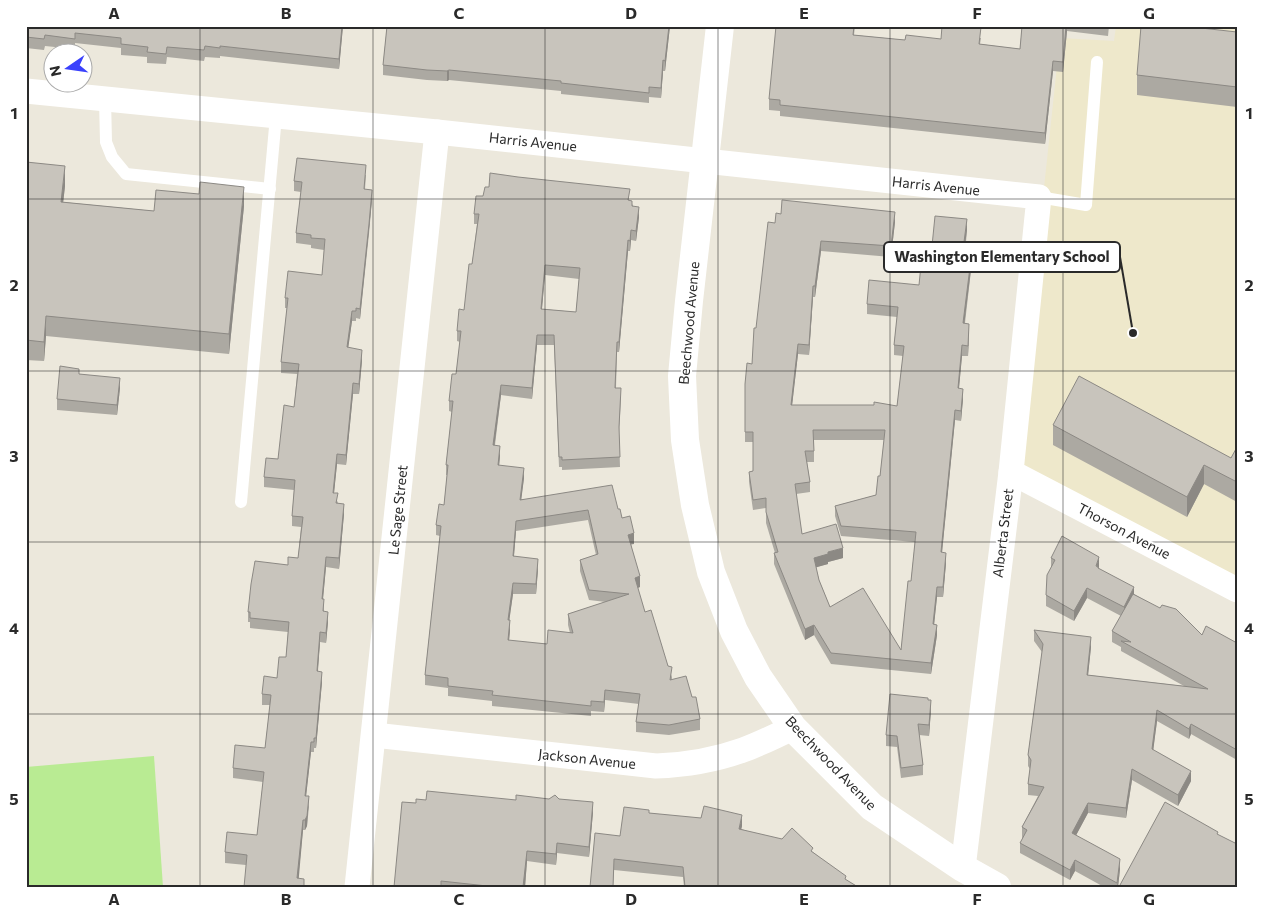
<svg xmlns="http://www.w3.org/2000/svg" width="1263" height="913" font-family="Commissioner,sans-serif">
<style>
.education{fill:#eee8cb}
.pitch{fill:#b9eb93}
.lines{fill:none;stroke-linecap:round;stroke-linejoin:round}
.lane{stroke:#fff;stroke-width:12}
.street{stroke:#fff;stroke-width:25}
.secondary{stroke:#fff;stroke-width:28}
.wall{fill:#aca9a2;fill-rule:evenodd}
.shaded-wall{fill:#8c8984}
.building{fill:#c8c4bc;stroke:#8c8984;fill-rule:evenodd}
.grid{fill:none;stroke:#2a2a2a;stroke-width:1;stroke-opacity:0.55}
.labels{text-anchor:middle;stroke-width:4;stroke-linejoin:round;paint-order:stroke}
.street-label{font-size:14px;fill:#2a2a2a;stroke:#fff}
.leader{fill:none;stroke:#2a2a2a;stroke-width:2}
.callout-dot{fill:#2a2a2a;stroke:#fff;stroke-width:2}
.callout{fill:#fff;stroke:#2a2a2a;stroke-width:2}
.callout-label{font-size:15px;text-anchor:middle;font-weight:bold;fill:#2a2a2a}
.neatline{fill:none;stroke:#2a2a2a;stroke-width:2}
.grid-label{font-size:16px;text-anchor:middle;font-weight:bold;fill:#2a2a2a}
</style>
<rect width="100%" height="100%" fill="#ece8dc"/>
<polygon class="education" points="1116,26 1237,26 1237,585 1014,469 1060,38 1114,41"/>
<polygon class="pitch" points="154,756 163,887 26,887 26,767"/>
<g class="lines">
<g class="lane">
<polyline points="105,99 106,142 112,157 126,174 270,189"/>
<polyline points="1039,197 1086,205 1097,62"/>
<polyline points="241,502 276,116"/>
</g>
<g class="street">
<polyline points="26,91 437,132 1039,197 1011,472 963,868"/>
<polyline points="1011,472 1237,590"/>
<path d="M374,735l282,31c30,-1 59,-6 87,-16 17,-6 34,-15 50,-22"/>
<polyline points="357,887 437,132"/>
</g>
<polyline class="secondary" points="720,26 689,301 682,376 685,440 695,505 711,572 734,631 758,677 793,728 872,807 963,868 997,887"/>
</g>
<g class="wall">
<polygon points="26,26 343,26 339,69 220,56 220,58 205,57 204,61 167,57 166,64 147,63 147,57 121,55 121,48 75,43 75,49 45,46 44,50 26,48"/>
<polygon points="387,26 670,26 665,71 663,71 661,98 649,97 649,103 561,94 561,91 449,80 447,81 427,80 383,75 383,65"/>
<polygon points="855,26 854,35 905,40 981,38 980,44 1020,49 1022,26 1109,26 1108,36 1067,31 1063,72 1053,71 1045,144 780,116 780,111 769,110 769,99"/>
<polygon points="1237,32 1237,107 1137,95 1137,75"/>
<polygon points="26,162 65,186 63,202 154,211 244,206 229,354 46,336 44,361 26,360"/>
<polygon points="366,175 365,189 372,200 369,234 360,319 356,318 356,321 352,321 348,347 362,360 359,394 353,394 346,465 337,464 334,493 338,503 344,514 339,569 326,567 323,599 324,611 328,622 326,643 320,642 318,671 322,682 316,748 314,748 314,752 311,752 306,796 309,807 307,826 305,830 303,830 298,879 304,887 246,865 225,863 225,852 257,835 263,782 233,778 233,768 265,748 270,705 262,705 262,694 277,678 286,657 288,632 250,628 250,622 248,622 248,612 288,565 298,558 301,527 292,526 292,516 294,490 264,487 264,477 278,459 294,407 297,374 281,373 281,362 287,308 285,308 285,298 322,275 324,250 311,248 311,245 296,243 296,233 301,192 294,191 294,181"/>
<path d="M483,196l147,4 9,17 -3,24 -5,-1 -1,11h-2l-9,101h-2l-1,36 5,10 -2,35 1,34 -58,3v-3h-3l-5,-122h-17l-5,54 -31,-4 -6,50 5,11 -1,10 25,12 -3,21 97,10 16,35h-3l9,43 -3,1 8,24 23,54 4,11v3l20,17 8,22v11l-31,5 -33,-3v-10l3,-18 -34,-4 -1,12 -13,-1v5l-99,-10v-5l-44,-5v-8l-23,-3v-10l15,-139 -4,-1v-10l8,-20 3,-30h-1v-10l6,-53 -3,-1v-10l7,-27 4,-32 -3,-1v-10l7,-21 8,-46 5,-40h-3v-10zM545,275l34,4 -3,33 -34,-3zM588,520l8,35 -16,5v11l9,29 17,2 -38,12v11l2,8 -23,11 -38,-3 1,-11 -1,-10 4,-26h23l2,-25 -24,-13 2,-25z"/>
<path d="M895,222l-4,35 -70,-6 -6,46h-2l-4,58 -11,-1 -6,51 105,1 6,-50 -9,-1v-10l3,-28 -30,-3v-10l52,-19 11,-19 37,-36 -1,12 7,11 -8,70 4,11 -1,22h-6l-3,32 4,11 -2,22 -6,-1 -13,132 4,11 -3,34h-6l-3,27 3,11 -6,39 -100,-10 -17,-29 -9,5 -31,-76v-11h1l-9,-30v-15l-13,2 -4,-28v-10l4,-1v-29h-8v-58l7,-20 4,-36 19,-105zM814,440h70l-4,36 -4,19 -41,11v10l6,20 74,6 -4,39 -10,69 -71,-43 -11,-27 -3,-13 12,-3v-2l15,-4 -41,-24 -6,-40 14,-2v-10l-3,-20h7z"/>
<polygon points="79,374 120,388 117,415 57,410 57,399"/>
<polygon points="1053,425 1231,458 1237,447 1237,502 1204,484 1187,517 1053,445"/>
<polygon points="1051,558 1099,567 1098,569 1134,594 1202,635 1237,643 1237,760 1191,734 1189,739 1157,721 1153,750 1191,781 1178,806 1132,780 1126,818 1088,813 1076,835 1120,869 1118,887 1104,887 1075,871 1070,880 1020,853 1020,843 1023,838 1022,838 1022,827 1038,796 1028,795 1028,784 1030,769 1028,766 1028,755 1042,652 1034,641 1034,630 1091,647 1088,675 1184,686 1121,651 1121,647 1112,642 1112,631 1121,616 1087,598 1074,621 1046,606 1046,595 1051,568"/>
<polygon points="928,700 931,710 929,736 919,735 923,765 923,775 901,778 897,747 886,746 886,735"/>
<polygon points="559,799 593,812 589,857 557,853 556,865 527,861 525,887 394,887 416,803 426,800 516,800"/>
<polygon points="649,813 742,826 741,829 813,852 846,880 858,887 684,887 683,877 614,870 613,887 590,887 620,836"/>
</g>
<g class="shaded-wall">
<polygon points="342,26 343,26 339,69 339,59"/>
<polygon points="669,26 670,26 665,71 665,61"/>
<polygon points="1066,26 1067,31 1063,72 1063,62"/>
<polygon points="663,60 663,71 661,98 661,88"/>
<polygon points="1053,61 1053,71 1045,144 1045,133"/>
<polygon points="449,70 449,80 447,81 447,71"/>
<polygon points="65,166 65,186 61,222 61,202"/>
<polygon points="244,187 244,206 229,354 229,334"/>
<polygon points="372,190 372,200 360,319 360,309"/>
<polygon points="639,207 639,217 636,241 636,231"/>
<polygon points="895,212 895,222 891,257 891,246"/>
<polygon points="967,219 967,230 964,252 964,242"/>
<polygon points="631,230 631,240 630,251 630,241"/>
<polygon points="628,240 628,251 619,352 619,342"/>
<polygon points="821,241 821,251 815,297 815,286"/>
<polygon points="973,243 973,253 963,334 963,323"/>
<polygon points="545,265 545,275 541,319 541,309"/>
<polygon points="813,286 813,297 809,355 809,345"/>
<polygon points="352,311 352,321 347,357 347,347"/>
<polygon points="46,316 46,336 44,361 44,342"/>
<polygon points="969,324 969,334 968,356 968,346"/>
<polygon points="537,335 537,345 532,399 532,388"/>
<polygon points="798,344 798,354 791,415 791,405"/>
<polygon points="962,345 962,356 958,398 958,388"/>
<polygon points="362,350 362,360 359,394 359,384"/>
<polygon points="120,378 120,388 117,415 117,405"/>
<polygon points="353,383 353,394 346,465 346,455"/>
<polygon points="501,385 501,395 493,456 493,445"/>
<polygon points="963,389 963,399 961,421 961,411"/>
<polygon points="955,410 955,420 941,563 941,552"/>
<polygon points="500,446 500,456 498,476 498,465"/>
<polygon points="337,454 337,464 333,503 333,493"/>
<polygon points="1204,465 1204,484 1187,517 1187,497"/>
<polygon points="524,468 524,478 520,510 520,500"/>
<polygon points="344,504 344,514 339,569 339,558"/>
<polygon points="516,521 516,531 513,567 513,556"/>
<polygon points="634,533 634,544 628,545 628,535"/>
<polygon points="843,548 843,558 828,562 828,564 814,568 814,558 828,552"/>
<polygon points="946,553 946,563 943,597 943,587"/>
<polygon points="326,557 326,567 322,609 322,599"/>
<polygon points="1099,557 1099,567 1098,569 1096,566"/>
<polygon points="538,559 538,569 536,594 536,584"/>
<polygon points="640,576 640,587 635,589 635,578"/>
<polygon points="513,583 513,594 508,630 508,620"/>
<polygon points="937,587 937,597 933,635 933,624"/>
<polygon points="1134,587 1134,598 1124,617 1124,607"/>
<polygon points="1087,588 1087,598 1074,621 1074,611"/>
<polygon points="328,612 328,622 326,643 326,633"/>
<polygon points="510,620 510,630 508,651 508,640"/>
<polygon points="814,625 814,635 805,640 805,629"/>
<polygon points="937,625 937,635 931,674 931,663"/>
<polygon points="320,632 320,642 317,681 317,671"/>
<polygon points="1091,637 1091,647 1087,685 1087,675"/>
<polygon points="322,672 322,682 316,748 316,738"/>
<polygon points="605,690 605,700 604,712 604,702"/>
<polygon points="931,700 931,710 929,736 929,725"/>
<polygon points="1157,710 1157,721 1152,760 1152,749"/>
<polygon points="1191,724 1191,734 1189,739 1189,729"/>
<polygon points="311,742 311,752 305,806 305,796"/>
<polygon points="1132,769 1132,780 1126,818 1126,808"/>
<polygon points="1191,771 1191,781 1178,806 1178,795"/>
<polygon points="309,796 307,826 305,830 305,820"/>
<polygon points="593,802 593,812 589,857 589,847"/>
<polygon points="1088,803 1088,813 1072,843 1072,833"/>
<polygon points="742,815 742,826 739,839 739,829"/>
<polygon points="303,820 303,830 298,887 297,878"/>
<polygon points="557,843 557,853 556,865 556,854"/>
<polygon points="527,851 527,861 525,887 523,887"/>
<polygon points="1120,859 1120,869 1118,887 1117,887"/>
<polygon points="1075,860 1075,871 1070,880 1070,870"/>
</g>
<g class="building">
<polygon points="26,26 342,26 339,59 220,46 220,48 205,46 204,50 167,47 166,54 147,52 148,47 121,44 121,38 75,33 75,39 45,35 44,39 26,37"/>
<polygon points="387,26 669,26 665,61 663,60 661,88 649,87 649,93 561,83 561,81 449,70 447,71 427,70 383,65"/>
<polygon points="776,26 854,26 853,35 905,40 906,35 941,39 942,26 973,26 981,27 979,44 1020,49 1022,26 1066,26 1063,62 1053,61 1045,133 780,105 780,100 769,99"/>
<polygon points="1141,26 1183,26 1237,32 1237,87 1137,75"/>
<polygon points="297,158 366,165 364,189 372,190 369,224 360,309 356,308 356,311 352,311 347,347 362,350 359,384 353,383 346,455 337,454 333,493 338,493 336,503 344,504 339,558 326,557 322,599 324,599 323,611 328,612 326,633 320,632 317,671 322,672 316,738 314,738 314,742 311,742 305,796 309,796 307,816 305,820 303,820 297,878 304,879 304,887 244,887 247,855 225,852 227,832 257,835 264,772 233,768 235,745 265,748 271,695 262,694 264,676 277,678 279,657 286,657 289,622 250,618 250,612 248,612 251,584 255,561 288,565 288,557 298,558 303,517 292,516 295,480 264,477 266,458 278,459 284,405 294,407 299,364 281,362 288,298 285,298 288,271 322,275 325,239 311,238 311,235 296,233 302,182 294,181"/>
<polygon points="26,162 65,166 61,202 154,211 156,190 199,194 200,182 244,187 229,334 46,316 44,342 26,340"/>
<path d="M490,173l28,4 112,12 -2,11 4,1v5l7,1 -3,24 -5,-1 -1,11 -2,-1 -9,102h-2l-2,46h6l-2,39 1,30 -58,3v-3h-3l-5,-122h-17l-5,53 -31,-3 -8,60 7,1 -2,19 26,3 -4,32 92,-15 6,24h2l2,9 8,-2 4,17 -6,2 12,41 -5,2 10,34 6,-2 17,56 4,1 -2,13 16,-4 6,21h4l4,22 -31,6 -33,-3 4,-28 -35,-4 -1,12 -13,-1v5l-99,-11 1,-4 -45,-5v-8l-23,-3 16,-149 -5,-1 3,-21 5,1 4,-40h-2l7,-64h-4l3,-27h4l5,-43h-4l2,-22 5,1 5,-46h3l7,-50h-5l2,-18h7l2,-9h4zM545,265l35,3 -4,44 -35,-3zM588,510l10,44 -18,6 9,30 40,4 -61,20 5,19 -25,-3 -1,14 -39,-4 2,-20h-2l5,-37 23,1 2,-25 -25,-3 3,-35z"/>
<path d="M782,200l113,12 -4,34 -70,-5 -6,45h-2l-4,59 -11,-1 -7,61h83v-3l23,4 7,-60 -10,-1 4,-38 -31,-3 2,-24 50,5 2,-20 9,1 5,-50 32,3 -3,23 9,1 -10,80 6,1 -1,22 -6,-1 -4,43 5,1 -2,22 -6,-1 -14,142 5,1 -3,34h-6l-4,37 4,1 -6,38 -100,-10 -17,-28 -9,4 -31,-76 4,-1 -12,-40v-14l-13,2 -4,-28 4,-1v-39h-8v-48l2,-21 5,1 2,-36h2l12,-106 7,1 1,-10 5,1zM813,430h72l-5,46h-2l-2,19 -41,11 6,20 75,6 -5,49h-3l-7,69 -38,-62 -33,19 -11,-27 -5,-22 14,-4v-2l15,-4 -7,-24 -34,10 -7,-50 15,-2 -5,-31h9z"/>
<polygon points="60,366 79,369 79,374 120,378 117,405 57,399"/>
<polygon points="1079,376 1231,458 1237,447 1237,482 1204,465 1187,497 1053,425"/>
<polygon points="1062,536 1099,557 1096,566 1098,567 1098,568 1134,587 1124,607 1087,588 1074,611 1046,595 1047,575 1055,560 1051,558"/>
<polygon points="1133,594 1160,608 1162,605 1176,609 1202,635 1206,626 1237,643 1237,750 1191,724 1189,729 1157,710 1152,749 1191,771 1178,795 1132,769 1126,808 1088,803 1072,833 1120,859 1117,883 1075,860 1070,870 1020,843 1027,830 1022,827 1044,787 1028,784 1031,760 1028,755 1043,644 1034,630 1091,637 1087,675 1208,689 1121,641 1131,642 1112,631"/>
<polygon points="890,694 928,698 928,700 931,700 929,725 918,724 923,765 901,768 897,736 886,735"/>
<polygon points="427,791 516,800 516,795 549,799 555,795 559,799 593,802 589,847 557,843 556,854 527,851 523,887 487,887 487,886 441,881 441,887 394,887 402,802 416,803 416,799 426,800"/>
<polygon points="1165,802 1218,832 1217,834 1237,844 1237,887 1123,887 1120,885"/>
<polygon points="704,806 742,815 739,829 782,839 792,828 813,848 811,851 846,876 845,879 858,887 685,887 683,867 614,859 613,887 590,887 595,833 620,836 624,807 649,810 649,813 701,818"/>
</g>
<path class="grid" d="M200,26v861M373,26v861M545,26v861M718,26v861M890,26v861M1063,26v861M26,199h1211M26,371h1211M26,542h1211M26,714h1211"/>
<g class="labels">
<g class="street-label">
<text transform="translate(533 142) rotate(6)" y="5">Harris Avenue</text>
<text transform="translate(936 186) rotate(6)" y="5">Harris Avenue</text>
<text transform="translate(689 323) rotate(-85)" y="5">Beechwood Avenue</text>
<text transform="translate(398 510) rotate(-84)" y="5">Le Sage Street</text>
<text transform="translate(1124 531) rotate(28)" y="5">Thorson Avenue</text>
<text transform="translate(1003 533) rotate(-83)" y="5">Alberta Street</text>
<text transform="translate(587 759) rotate(6)" y="5">Jackson Avenue</text>
<text transform="translate(831 763) rotate(46)" y="5">Beechwood Avenue</text>
</g>
</g>
<path class="leader" d="M1133 333L1120 257"/>
<circle class="callout-dot" cx="1133" cy="333" r="5"/>
<rect class="callout" x="884" y="242" width="236" height="30" rx="5"/>
<g class="callout-label">
<text x="1002" y="262">Washington Elementary School</text>
</g>
<rect width="1263" height="913" fill="none" stroke="#ffffff" stroke-width="55"/>
<g transform="translate(68 68) rotate(257)"><circle r="24" fill="#ffffff" stroke="#aaaaaa"/>
<path d="M0-4L9 19L0 12L-9 19Z" fill="#3a41fc"/>
<text y="-8" font-size="14" font-weight="bold" text-anchor="middle" fill="#2a2a2a">N</text>
</g>
<rect x="28" y="28" width="1208" height="858" class="neatline"/>
<g class="grid-label">
<text x="114" y="19">A</text>
<text x="286" y="19">B</text>
<text x="459" y="19">C</text>
<text x="631" y="19">D</text>
<text x="804" y="19">E</text>
<text x="977" y="19">F</text>
<text x="1149" y="19">G</text>
<text x="14" y="119">1</text>
<text x="1249" y="119">1</text>
<text x="14" y="291">2</text>
<text x="1249" y="291">2</text>
<text x="14" y="462">3</text>
<text x="1249" y="462">3</text>
<text x="14" y="634">4</text>
<text x="1249" y="634">4</text>
<text x="14" y="805">5</text>
<text x="1249" y="805">5</text>
<text x="114" y="905">A</text>
<text x="286" y="905">B</text>
<text x="459" y="905">C</text>
<text x="631" y="905">D</text>
<text x="804" y="905">E</text>
<text x="977" y="905">F</text>
<text x="1149" y="905">G</text>
</g>
</svg>
